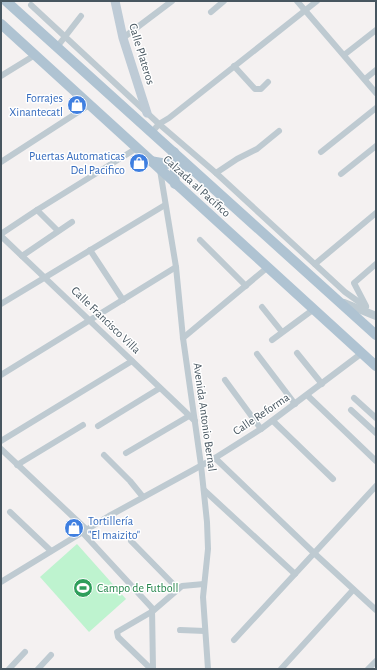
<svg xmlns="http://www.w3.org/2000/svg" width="377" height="670" font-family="'Alegreya Sans',sans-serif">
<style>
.pitch{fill:#bef3cf}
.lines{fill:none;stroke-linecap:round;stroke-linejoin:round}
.minor{stroke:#becad1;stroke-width:6}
.tertiary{stroke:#becad1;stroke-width:8}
.secondary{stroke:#becbd6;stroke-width:9}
.primary{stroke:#afc3d2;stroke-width:10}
.labels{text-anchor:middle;stroke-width:3;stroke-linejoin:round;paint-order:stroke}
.street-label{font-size:12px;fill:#475660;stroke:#fff}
.shop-label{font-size:12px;fill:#366cbe;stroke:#fff;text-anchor:end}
.leisure-label{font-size:12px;fill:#27864d;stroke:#fff;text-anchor:start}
</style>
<rect width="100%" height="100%" fill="#f4f1f1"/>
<polygon class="pitch" points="77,544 126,599 89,632 40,577"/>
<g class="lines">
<g class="minor">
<polyline points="297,1 376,93"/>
<polyline points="31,5 159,124 216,173 345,292 366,307"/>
<polyline points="211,12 224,1"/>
<polyline points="123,38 172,1"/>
<polyline points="57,47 81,16"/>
<polyline points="344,55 376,30"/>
<polyline points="234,66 255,89 261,89 268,82"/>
<polyline points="1,76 35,55"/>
<polyline points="365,79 376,70"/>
<polyline points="152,132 159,124 169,118 317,1"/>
<polyline points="321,152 376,108"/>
<polyline points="1,162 89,105"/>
<polyline points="160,170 176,267 183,338 201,465 207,522 208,549 203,597 208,669"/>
<polyline points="216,173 237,159 257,149 279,131"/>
<polyline points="341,174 376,146"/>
<polyline points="37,210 58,231"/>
<polyline points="1,234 37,210 137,148"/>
<polyline points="1,236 195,421"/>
<polyline points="200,240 246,286"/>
<polyline points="90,250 123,300"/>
<polyline points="22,256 72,222"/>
<polyline points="315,264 376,213"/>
<polyline points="1,304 165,205"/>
<polyline points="366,306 354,283 376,264"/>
<polyline points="262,307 282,332"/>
<polyline points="183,338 268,267"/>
<polyline points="272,340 314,309"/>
<polyline points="297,353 322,384"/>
<polyline points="257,354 295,404"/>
<polyline points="1,375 176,267"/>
<polyline points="225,380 261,429"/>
<polyline points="307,395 376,461"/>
<polyline points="354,398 376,418"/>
<polyline points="351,410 376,433"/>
<polyline points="273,421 333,479"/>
<polyline points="98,426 160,388"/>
<polyline points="1,441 132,361"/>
<polyline points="1,449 86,529"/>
<polyline points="126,453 189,416"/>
<polyline points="104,455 130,481 143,497"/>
<polyline points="215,458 314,553 376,610"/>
<polyline points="17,465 83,425"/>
<polyline points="204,490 295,574"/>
<polyline points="10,512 51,551"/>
<polyline points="82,532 152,608 153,669"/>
<polyline points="131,541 178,589"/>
<polyline points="1,582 109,516 215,458 261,429 362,353"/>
<polyline points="180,630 205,631"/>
<polyline points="234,640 376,486"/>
<polyline points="9,669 25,652"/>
<polyline points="38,669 51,655"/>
<polyline points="151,669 118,637 117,632 153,611 182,586 204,584"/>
<polyline points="281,669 353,590"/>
<polyline points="368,669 376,661"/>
</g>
<polyline class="tertiary" points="344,303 376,316"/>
<polyline class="secondary" points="115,1 123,38 147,113"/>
<g class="primary">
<polyline points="6,1 376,335"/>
<polyline points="1,24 376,366"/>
<polyline points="150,161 167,164 172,159 174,152"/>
<polyline points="175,184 174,173 178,168 188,166"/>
</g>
</g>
<defs>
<g id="shop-disc" transform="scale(1)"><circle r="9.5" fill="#3f7fe0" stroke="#fff"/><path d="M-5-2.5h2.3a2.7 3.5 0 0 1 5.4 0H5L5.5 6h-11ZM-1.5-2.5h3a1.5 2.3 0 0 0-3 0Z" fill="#fff"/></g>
<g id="stadium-disc" transform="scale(1)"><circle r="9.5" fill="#2e9e5b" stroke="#fff"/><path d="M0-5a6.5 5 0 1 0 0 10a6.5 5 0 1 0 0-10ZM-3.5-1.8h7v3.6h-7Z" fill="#fff"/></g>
</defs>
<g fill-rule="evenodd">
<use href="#shop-disc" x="77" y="105"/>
<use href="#shop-disc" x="139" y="163"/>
<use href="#shop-disc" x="74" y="528"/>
<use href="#stadium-disc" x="83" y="588"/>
</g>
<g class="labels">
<g class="street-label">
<text transform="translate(142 54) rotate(73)" y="4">Calle Plateros</text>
<text transform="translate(197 186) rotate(42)" y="4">Calzada al Pacífico</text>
<text transform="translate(106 320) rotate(44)" y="4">Calle Francisco Villa</text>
<text transform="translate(261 414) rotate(-34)" y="4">Calle Reforma</text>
<text transform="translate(205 417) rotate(82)" y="4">Avenida Antonio Bernal</text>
</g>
<g class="shop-label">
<text x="63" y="102">Forrajes<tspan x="63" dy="14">Xinantecatl</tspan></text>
<text x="125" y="160">Puertas Automaticas<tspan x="125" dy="14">Del Pacifico</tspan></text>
<text x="88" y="525" text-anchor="start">Tortillería<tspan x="88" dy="14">"El maizito"</tspan></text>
</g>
<g class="leisure-label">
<text x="97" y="592">Campo de Futboll</text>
</g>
</g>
<rect width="377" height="670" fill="none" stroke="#475660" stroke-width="4"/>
</svg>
